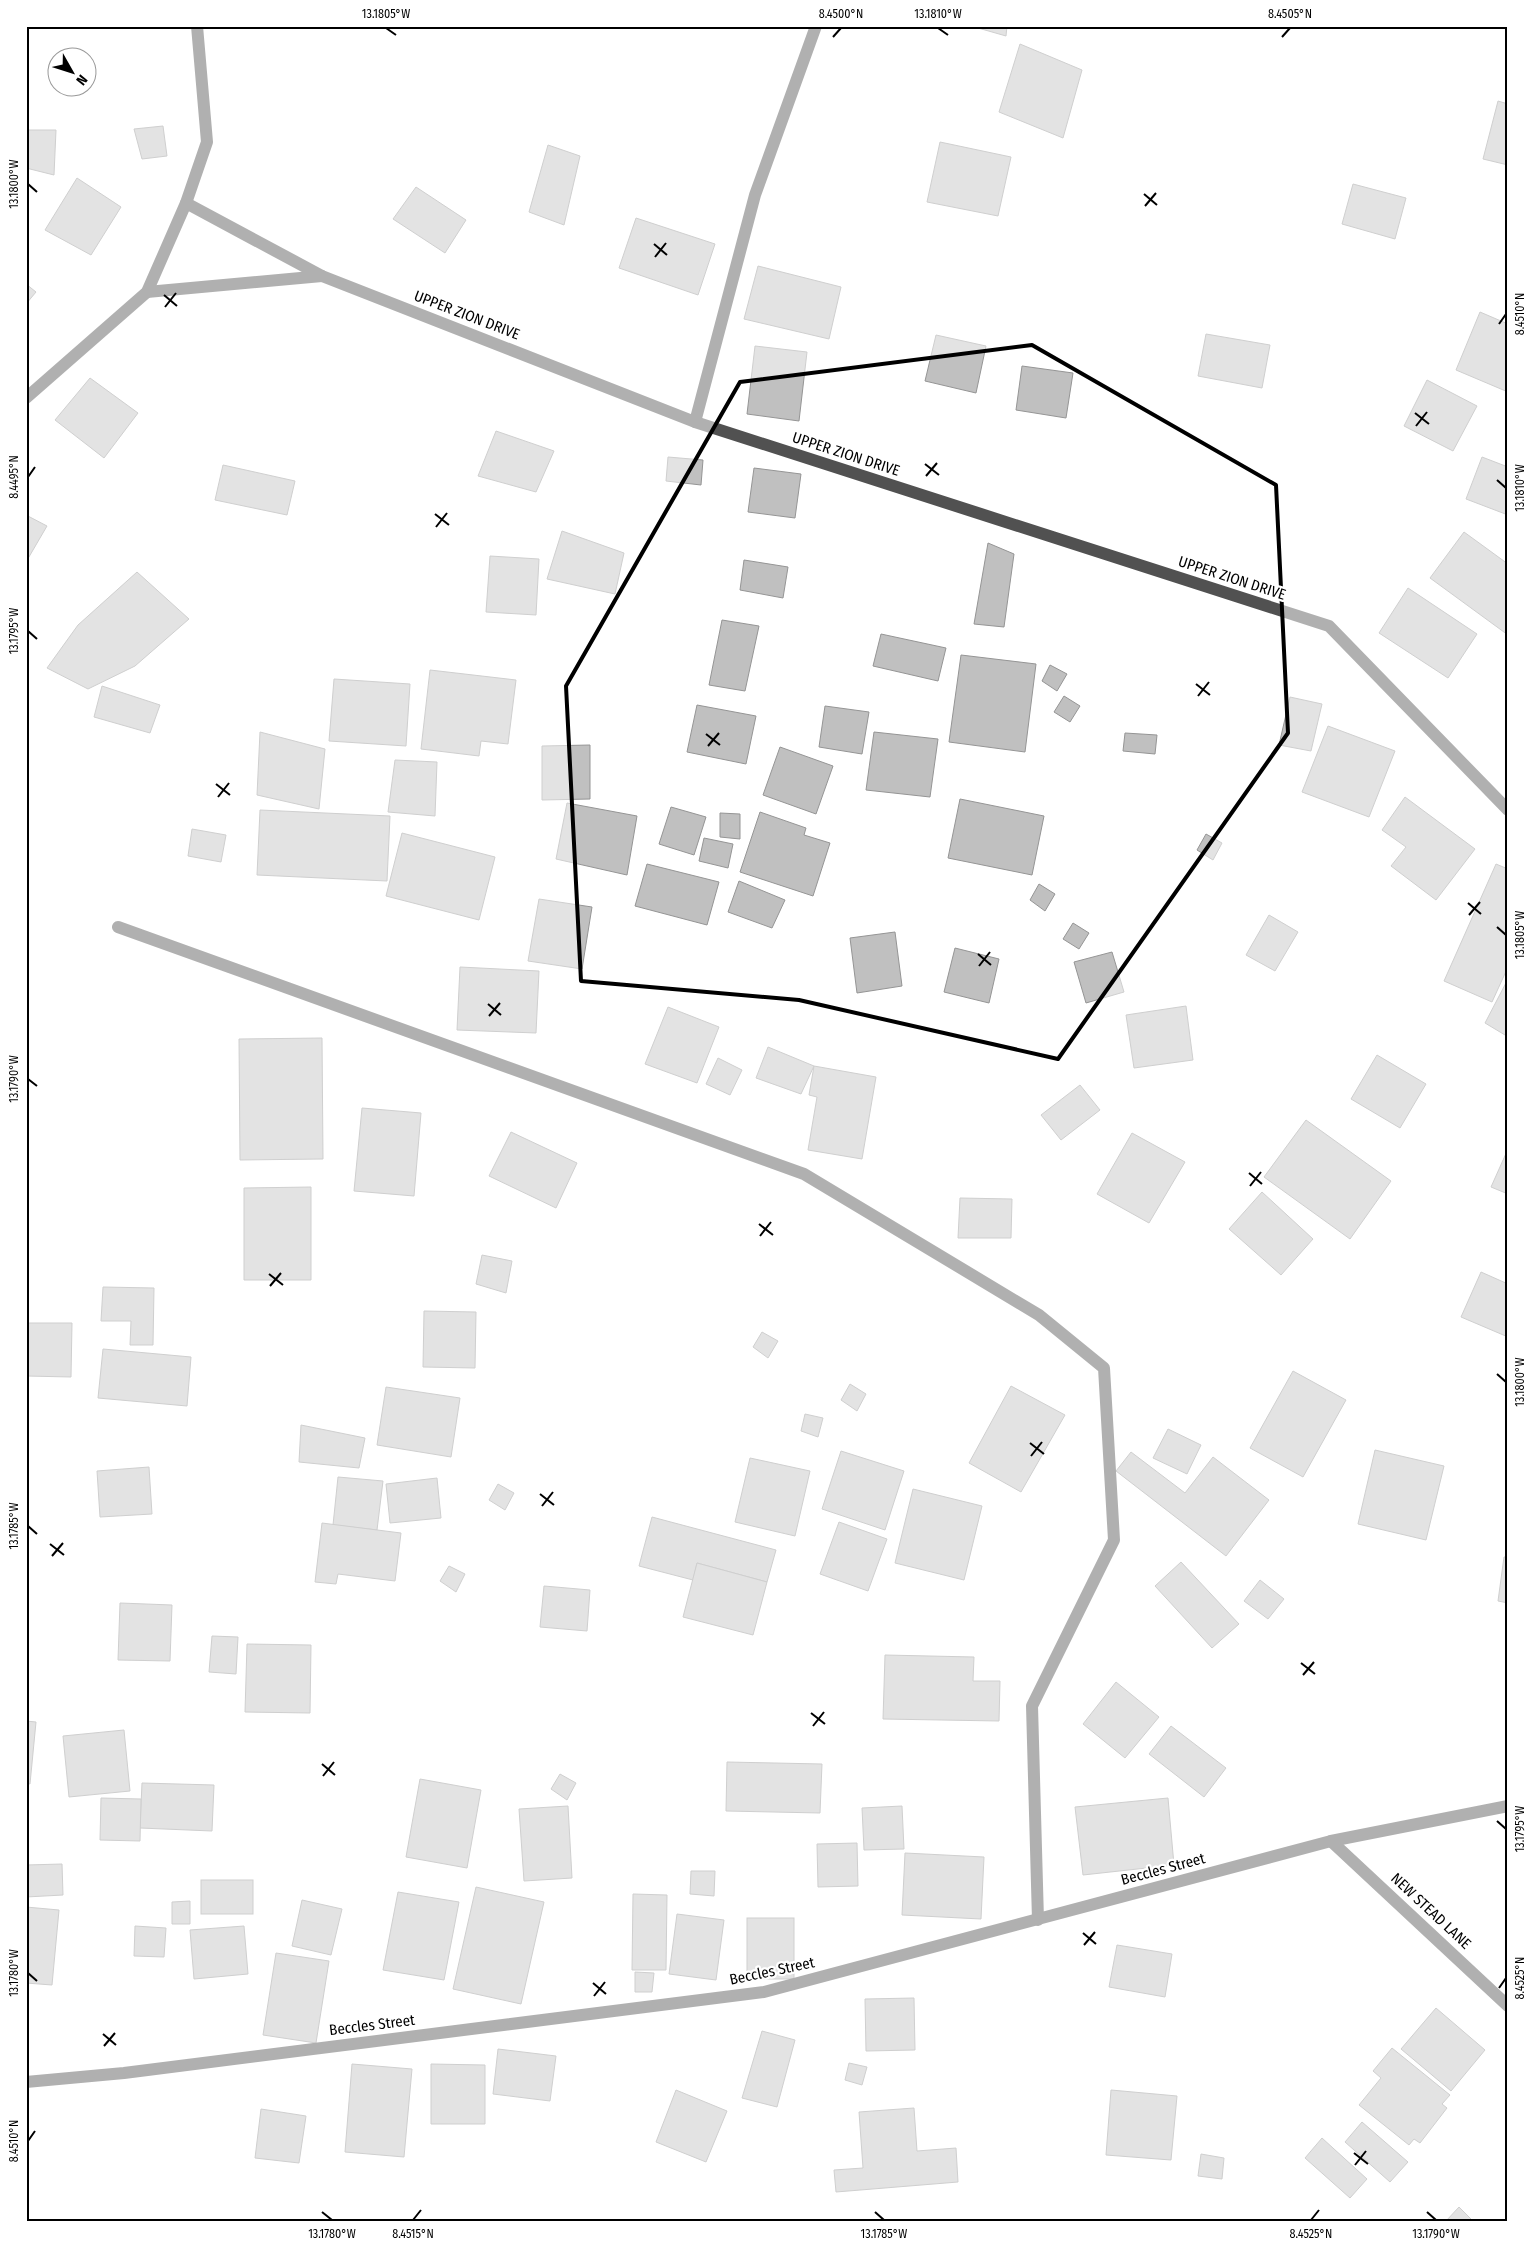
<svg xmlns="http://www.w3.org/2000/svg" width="1534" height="2247" font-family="'Fira Sans Condensed',sans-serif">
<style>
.building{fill:#c0c0c0;stroke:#959595}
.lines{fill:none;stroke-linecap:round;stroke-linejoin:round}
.minor{stroke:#515151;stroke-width:12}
.marked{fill:none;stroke:#000;stroke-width:4;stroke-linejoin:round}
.ticks{fill:none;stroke:#000;stroke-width:2}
.labels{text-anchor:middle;stroke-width:4.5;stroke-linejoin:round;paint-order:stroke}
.street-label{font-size:15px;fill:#000;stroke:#fff}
.neatline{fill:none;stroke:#000;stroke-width:2}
.ticks-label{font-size:12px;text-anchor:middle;fill:#000}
</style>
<rect width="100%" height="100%" fill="#fff"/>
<g class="building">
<polygon points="971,26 1007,26 1006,36"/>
<polygon points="1020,44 1082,70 1063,138 999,112"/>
<polygon points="1498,101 1508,104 1508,165 1483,159"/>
<polygon points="26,123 28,130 56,130 54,175 26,168"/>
<polygon points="163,126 167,156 142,159 134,129"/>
<polygon points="940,142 1011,157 998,216 927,202"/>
<polygon points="548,145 580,156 564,225 529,212"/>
<polygon points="77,178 121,207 91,255 45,230"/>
<polygon points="1353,184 1406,198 1395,239 1342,224"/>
<polygon points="416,187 466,220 445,253 393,219"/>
<polygon points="636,218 715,244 698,295 619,268"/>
<polygon points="758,266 841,287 829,339 744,319"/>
<polygon points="26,284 36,292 26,304"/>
<polygon points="1480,312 1508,324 1508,392 1456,370"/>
<polygon points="1206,334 1270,345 1262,388 1198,376"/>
<polygon points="936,335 986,346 976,393 925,381"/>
<polygon points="755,346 807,352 799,421 747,414"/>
<polygon points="1022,366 1073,373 1066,418 1016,410"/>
<polygon points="90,378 138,413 104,458 55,420"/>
<polygon points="1427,380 1477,406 1453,451 1404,426"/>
<polygon points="496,431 554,451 536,492 478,476"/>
<polygon points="668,457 703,460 701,485 666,481"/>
<polygon points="1482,457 1508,467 1508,515 1466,499"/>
<polygon points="223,465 295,481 287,515 215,500"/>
<polygon points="754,468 801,474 795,518 748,512"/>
<polygon points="26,515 47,526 26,562"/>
<polygon points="562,531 624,553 615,594 547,579"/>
<polygon points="1464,532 1508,564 1508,635 1430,578"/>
<polygon points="988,543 1014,554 1004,627 974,624"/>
<polygon points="490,556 539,559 536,615 486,612"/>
<polygon points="744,560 788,567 783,598 740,590"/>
<polygon points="137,572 189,619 135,666 88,689 47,668 78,625"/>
<polygon points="1408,588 1477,634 1448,678 1379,633"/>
<polygon points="722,620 759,626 745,691 709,685"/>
<polygon points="881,634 946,648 938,681 873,666"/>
<polygon points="961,655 1036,664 1025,752 949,742"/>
<polygon points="1050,665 1067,674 1057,691 1042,681"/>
<polygon points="430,670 516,680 508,744 481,741 479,756 421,749"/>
<polygon points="334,679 410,684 406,746 329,741"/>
<polygon points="102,686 160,705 150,733 94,717"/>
<polygon points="1064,696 1080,706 1070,722 1054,712"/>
<polygon points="1290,697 1322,704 1311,751 1279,745"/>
<polygon points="697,705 756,716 746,764 687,752"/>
<polygon points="825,706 869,712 862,754 819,747"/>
<polygon points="1328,726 1395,751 1369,817 1302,792"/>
<polygon points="260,732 325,749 319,809 257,795"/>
<polygon points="874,732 938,739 930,797 866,790"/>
<polygon points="1125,733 1157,735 1155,754 1123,751"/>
<polygon points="590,745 590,799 542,800 542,746"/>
<polygon points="780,747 833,766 816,814 763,795"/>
<polygon points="395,760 437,762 435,816 388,812"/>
<polygon points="1405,797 1475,849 1436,900 1391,866 1406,847 1382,830"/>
<polygon points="960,799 1044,816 1032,875 948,858"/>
<polygon points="567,803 637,816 627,875 556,859"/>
<polygon points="671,807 706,817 694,855 659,844"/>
<polygon points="260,810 390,816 387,881 257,875"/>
<polygon points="760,812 806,828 804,835 830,843 813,896 740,872"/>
<polygon points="720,813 740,814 740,839 720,837"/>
<polygon points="192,829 226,835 221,862 188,856"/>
<polygon points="402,833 495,857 479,920 386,896"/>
<polygon points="1206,834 1222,843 1213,860 1197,850"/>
<polygon points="704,838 733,844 728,868 699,861"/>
<polygon points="647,864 719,882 707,925 635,906"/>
<polygon points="1496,864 1508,869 1508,967 1492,1002 1444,981"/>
<polygon points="739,881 785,900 772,928 728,912"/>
<polygon points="1039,884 1055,894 1045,911 1030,900"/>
<polygon points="539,899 592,907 582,969 528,961"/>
<polygon points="1269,915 1298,932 1275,971 1246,955"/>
<polygon points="1073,923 1089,933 1079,949 1063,939"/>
<polygon points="895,932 902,986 857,993 850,938"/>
<polygon points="955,948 999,959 989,1003 944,992"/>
<polygon points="1112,952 1124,992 1086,1003 1074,962"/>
<polygon points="460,967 539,971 536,1033 457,1030"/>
<polygon points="1508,979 1508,1030 1505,1035 1485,1023"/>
<polygon points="1186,1006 1193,1060 1134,1068 1126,1015"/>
<polygon points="668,1007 719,1027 697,1083 645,1064"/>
<polygon points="322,1038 323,1159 240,1160 239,1039"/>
<polygon points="768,1047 814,1066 801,1094 756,1078"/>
<polygon points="1377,1055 1426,1084 1400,1128 1351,1099"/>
<polygon points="718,1058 742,1070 730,1095 706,1084"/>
<polygon points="814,1066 876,1077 862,1159 808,1150 817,1097 809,1095"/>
<polygon points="1080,1085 1100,1110 1061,1140 1041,1115"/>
<polygon points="362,1108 421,1113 414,1196 354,1191"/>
<polygon points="1306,1120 1391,1181 1350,1239 1264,1177"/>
<polygon points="511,1132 577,1163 556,1208 489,1176"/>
<polygon points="1132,1133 1185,1162 1149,1223 1097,1194"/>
<polygon points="1508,1149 1508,1194 1491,1187"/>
<polygon points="311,1187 311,1280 244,1280 244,1188"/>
<polygon points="1262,1192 1313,1239 1281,1275 1229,1229"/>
<polygon points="960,1198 1012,1199 1011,1238 958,1238"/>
<polygon points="482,1255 512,1261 506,1293 476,1284"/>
<polygon points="1481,1272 1508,1284 1508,1337 1461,1317"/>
<polygon points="103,1287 154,1288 153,1345 130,1345 131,1321 101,1321"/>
<polygon points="424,1311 476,1312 475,1368 423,1367"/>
<polygon points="26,1323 72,1323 71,1377 26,1376"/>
<polygon points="762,1332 778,1341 768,1358 753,1347"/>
<polygon points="103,1349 191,1357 187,1406 98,1398"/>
<polygon points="1293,1371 1346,1400 1303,1477 1250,1448"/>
<polygon points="850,1384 866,1394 857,1411 841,1400"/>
<polygon points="1011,1386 1065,1415 1021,1492 969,1463"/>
<polygon points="386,1387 460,1398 451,1457 377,1445"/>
<polygon points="805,1414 823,1418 818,1437 801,1431"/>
<polygon points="301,1425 365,1438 359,1468 299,1462"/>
<polygon points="1168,1429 1201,1445 1187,1474 1153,1458"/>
<polygon points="1375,1450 1444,1466 1426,1540 1358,1524"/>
<polygon points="841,1451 904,1471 885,1530 822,1509"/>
<polygon points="1131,1452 1185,1493 1213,1457 1269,1500 1226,1556 1116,1471"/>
<polygon points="750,1458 810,1471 795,1536 735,1522"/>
<polygon points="149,1467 152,1514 100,1517 97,1471"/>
<polygon points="338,1477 383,1481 377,1530 333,1525"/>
<polygon points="437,1478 441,1518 390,1523 386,1484"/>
<polygon points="498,1484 514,1493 505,1510 489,1500"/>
<polygon points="913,1489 982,1506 964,1580 895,1563"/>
<polygon points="652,1517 776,1550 767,1582 697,1563 693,1580 639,1566"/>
<polygon points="839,1522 887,1539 868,1591 820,1574"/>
<polygon points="322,1523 401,1533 395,1581 338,1574 336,1584 315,1582"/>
<polygon points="1504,1557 1508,1557 1508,1603 1498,1601"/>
<polygon points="1181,1562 1239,1624 1212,1648 1155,1586"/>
<polygon points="697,1563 767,1582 753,1635 683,1617"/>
<polygon points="449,1566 465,1574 456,1592 440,1581"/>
<polygon points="1260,1580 1284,1599 1268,1619 1244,1601"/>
<polygon points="544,1586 590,1590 587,1631 540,1627"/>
<polygon points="120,1603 172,1605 170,1661 118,1660"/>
<polygon points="212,1636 238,1637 236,1674 209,1672"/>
<polygon points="247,1644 311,1645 310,1713 245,1712"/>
<polygon points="885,1655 974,1657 973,1681 1000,1681 999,1721 883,1719"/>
<polygon points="1116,1682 1159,1717 1125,1758 1083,1724"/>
<polygon points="26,1721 36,1722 30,1784 26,1783"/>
<polygon points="1171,1726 1226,1768 1204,1797 1149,1754"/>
<polygon points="124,1730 130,1791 69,1797 63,1736"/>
<polygon points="727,1762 822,1764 820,1813 726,1811"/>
<polygon points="560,1774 576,1783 567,1800 551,1789"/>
<polygon points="420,1779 481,1790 467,1868 406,1857"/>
<polygon points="142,1783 214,1785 212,1831 140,1828"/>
<polygon points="101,1798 141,1799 140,1841 100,1840"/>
<polygon points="1168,1798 1174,1865 1083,1875 1075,1807"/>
<polygon points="568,1806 572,1878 524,1881 519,1809"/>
<polygon points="902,1806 904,1849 864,1850 862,1808"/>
<polygon points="857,1843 858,1886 818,1887 817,1844"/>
<polygon points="905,1853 984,1857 981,1919 902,1915"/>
<polygon points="62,1864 63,1895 26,1897 26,1865"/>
<polygon points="691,1871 715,1871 714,1896 690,1894"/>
<rect x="201" y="1880" width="52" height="34"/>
<polygon points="476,1887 544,1902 521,2004 453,1989"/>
<polygon points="398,1892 459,1902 444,1980 383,1970"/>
<polygon points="633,1894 667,1895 666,1970 632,1970"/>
<polygon points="302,1900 342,1909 331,1955 292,1946"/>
<polygon points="190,1901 190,1924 172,1924 172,1902"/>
<polygon points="26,1907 59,1910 52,1985 26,1983"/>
<polygon points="677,1914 724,1920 716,1980 669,1974"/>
<rect x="747" y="1918" width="47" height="61"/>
<polygon points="135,1926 166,1928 164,1957 134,1956"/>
<polygon points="244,1926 248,1974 194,1979 190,1930"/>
<polygon points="1117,1945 1172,1954 1165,1997 1109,1987"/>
<polygon points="276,1953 329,1961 316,2043 263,2035"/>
<polygon points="635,1972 654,1973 652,1992 635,1992"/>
<polygon points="914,1998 915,2050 866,2051 865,1999"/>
<polygon points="1436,2008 1485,2050 1451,2091 1401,2049"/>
<polygon points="762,2031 795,2040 777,2107 742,2098"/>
<polygon points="1392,2048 1450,2095 1442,2104 1447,2108 1420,2143 1414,2139 1409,2145 1359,2105 1381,2078 1373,2071"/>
<polygon points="498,2049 556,2056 550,2101 493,2094"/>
<polygon points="849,2063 867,2067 862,2085 845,2080"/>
<polygon points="352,2064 412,2069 404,2157 345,2152"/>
<polygon points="431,2064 485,2065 485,2124 431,2124"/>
<polygon points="676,2090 727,2111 706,2162 656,2142"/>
<polygon points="1111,2090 1177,2096 1171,2160 1106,2155"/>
<polygon points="914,2108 917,2151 956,2148 958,2182 836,2192 834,2170 863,2168 859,2112"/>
<polygon points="261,2109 306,2116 299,2163 255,2158"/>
<polygon points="1362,2122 1408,2162 1390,2182 1345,2142"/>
<polygon points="1322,2138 1367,2179 1350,2198 1305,2158"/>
<polygon points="1201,2154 1224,2158 1222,2179 1198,2176"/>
<polygon points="1459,2207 1473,2221 1446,2221"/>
</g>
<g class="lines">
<g class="minor">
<polyline points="186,203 322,276 695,422 1329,626 1508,810"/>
<polyline points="147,292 322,276"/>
<polyline points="26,398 147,292 186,203 207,142 197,26"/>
<polyline points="695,422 755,195 816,26"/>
<polyline points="118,927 804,1174 1039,1315 1104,1368 1114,1540 1032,1706 1038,1920"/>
<polyline points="1331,1841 1508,2006"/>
<polyline points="26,2082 124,2073 764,1992 1331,1841 1508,1806"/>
</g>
</g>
<path d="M0 0H1534V2247H0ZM1032,345l244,140 12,248 -230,326 -259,-59 -218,-19 -15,-295 174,-304z" fill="#fff" fill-opacity=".55" fill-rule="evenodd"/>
<path class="marked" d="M1032,345l244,140 12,248 -230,326 -259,-59 -218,-19 -15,-295 174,-304z"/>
<path class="ticks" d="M386,28l10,7M938,28l10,7M833,37l8,-9M1282,37l8,-9M28,184l9,8M1144,194l13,11M1145,206l11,-13M654,244l13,11M655,257l11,-14M164,295l13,11M165,307l11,-14M1499,324l7,-10M1415,413l14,11M1416,426l11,-14M925,464l14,11M926,476l11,-13M28,477l7,-10M1497,480l9,8M435,514l14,11M436,527l11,-14M28,631l9,8M1196,684l14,11M1198,696l11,-14M706,734l14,11M708,746l11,-13M216,784l14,11M218,797l11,-14M1468,903l13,11M1469,915l11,-13M1497,927l9,8M978,954l13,11M979,966l11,-14M488,1004l13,11M489,1016l11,-13M28,1079l9,7M1249,1173l13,11M1250,1186l11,-14M759,1224l14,11M760,1236l11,-14M269,1274l14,11M270,1286l11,-13M1497,1374l9,8M1030,1443l14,11M1031,1456l11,-14M540,1494l14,11M542,1506l11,-14M28,1526l9,8M50,1544l14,11M52,1556l11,-13M1301,1663l14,11M1303,1675l11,-13M811,1713l14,11M813,1726l11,-14M322,1764l13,11M323,1776l11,-14M1497,1821l9,8M1083,1933l13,11M1084,1945l11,-13M28,1973l9,8M593,1983l13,11M1499,1988l7,-10M594,1996l11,-14M103,2034l13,11M104,2046l11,-13M28,2141l7,-10M1354,2153l14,11M1355,2165l11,-14M322,2212l10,8M875,2212l9,8M1427,2212l9,8M413,2220l8,-10M1311,2220l8,-10"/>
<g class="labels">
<g class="street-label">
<text transform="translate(467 315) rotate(21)" y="5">UPPER ZION DRIVE</text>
<text transform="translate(846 454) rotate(18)" y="5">UPPER ZION DRIVE</text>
<text transform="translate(1232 578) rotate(18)" y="5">UPPER ZION DRIVE</text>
<text transform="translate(1163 1869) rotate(-15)" y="5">Beccles Street</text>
<text transform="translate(1431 1911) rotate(43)" y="5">NEW STEAD LANE</text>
<text transform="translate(772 1971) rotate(-12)" y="5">Beccles Street</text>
<text transform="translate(372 2025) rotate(-7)" y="5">Beccles Street</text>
</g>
</g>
<rect width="1534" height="2247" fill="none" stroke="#ffffff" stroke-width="55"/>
<g transform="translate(72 72) rotate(129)"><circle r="24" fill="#ffffff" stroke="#999999"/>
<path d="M0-4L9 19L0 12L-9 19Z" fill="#000000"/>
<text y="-8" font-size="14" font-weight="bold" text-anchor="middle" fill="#000000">N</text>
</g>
<rect x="28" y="28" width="1478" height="2192" class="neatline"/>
<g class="ticks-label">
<text x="386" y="18">13.1805°W</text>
<text x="841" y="18">8.4500°N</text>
<text x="938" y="18">13.1810°W</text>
<text x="1290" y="18">8.4505°N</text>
<text transform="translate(14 184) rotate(-90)" y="4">13.1800°W</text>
<text transform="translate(1520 314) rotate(-90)" y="4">8.4510°N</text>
<text transform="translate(14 477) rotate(-90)" y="4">8.4495°N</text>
<text transform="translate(1520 488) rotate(-90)" y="4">13.1810°W</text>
<text transform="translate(14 631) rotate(-90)" y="4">13.1795°W</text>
<text transform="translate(1520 935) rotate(-90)" y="4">13.1805°W</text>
<text transform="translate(14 1079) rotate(-90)" y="4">13.1790°W</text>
<text transform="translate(1520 1382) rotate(-90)" y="4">13.1800°W</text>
<text transform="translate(14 1526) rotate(-90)" y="4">13.1785°W</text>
<text transform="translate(1520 1829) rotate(-90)" y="4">13.1795°W</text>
<text transform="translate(14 1973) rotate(-90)" y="4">13.1780°W</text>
<text transform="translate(1520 1978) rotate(-90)" y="4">8.4525°N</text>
<text transform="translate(14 2141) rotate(-90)" y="4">8.4510°N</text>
<text x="332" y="2238">13.1780°W</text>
<text x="413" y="2238">8.4515°N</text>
<text x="884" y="2238">13.1785°W</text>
<text x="1311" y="2238">8.4525°N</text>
<text x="1436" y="2238">13.1790°W</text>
</g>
</svg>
